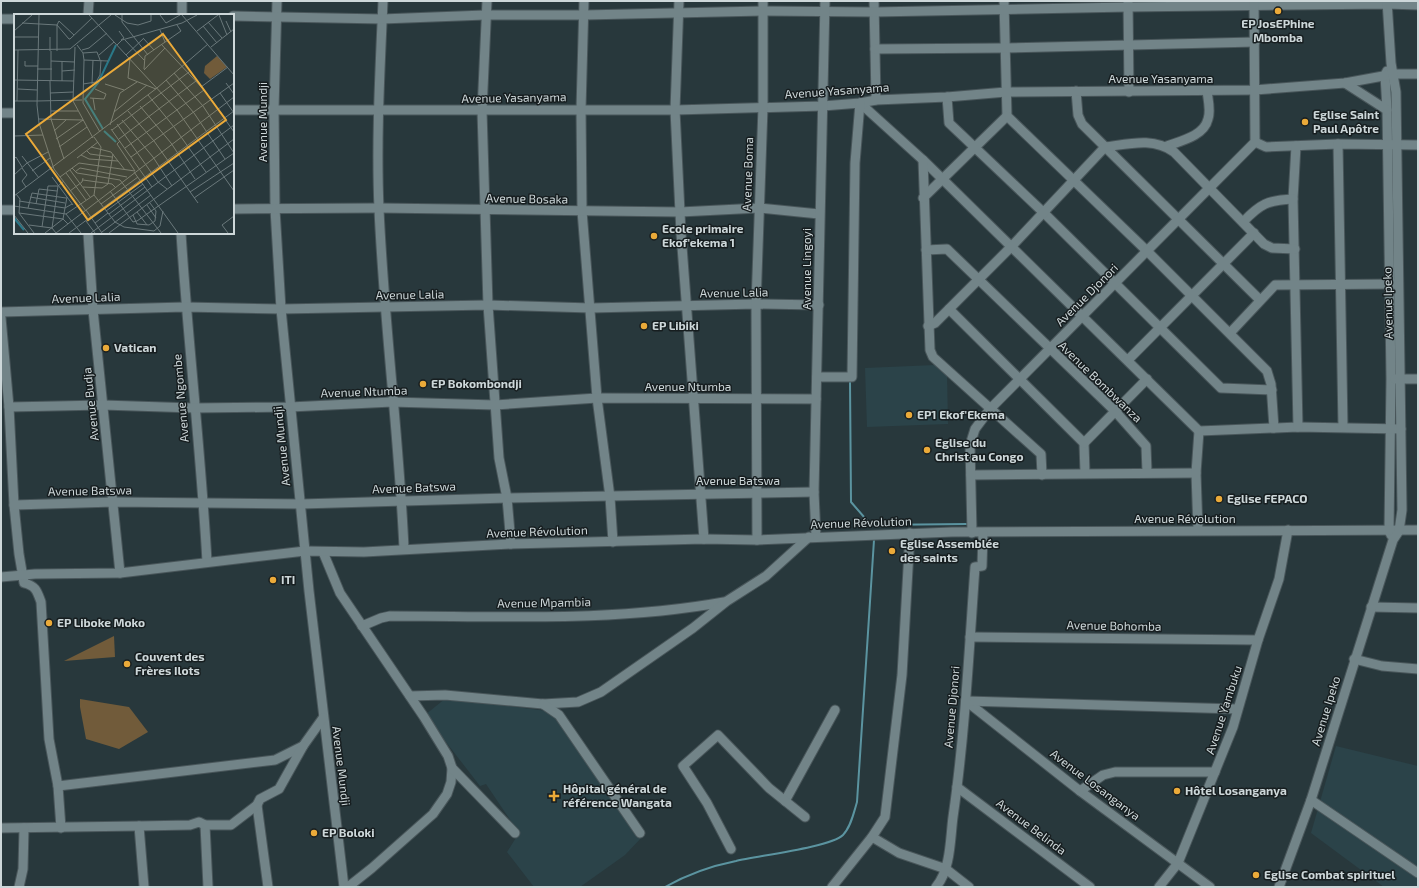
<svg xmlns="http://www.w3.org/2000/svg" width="1419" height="888" font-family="'Exo 2',sans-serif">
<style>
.built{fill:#2b4349}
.green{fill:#715b3a}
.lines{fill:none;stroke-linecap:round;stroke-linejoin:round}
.stream{stroke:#5b94a0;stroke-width:2}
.minor-casing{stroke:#49565a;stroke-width:11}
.minor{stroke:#728488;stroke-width:9}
.poi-dot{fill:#ebaa39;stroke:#171e20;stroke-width:1.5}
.labels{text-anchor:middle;stroke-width:3;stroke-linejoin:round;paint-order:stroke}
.poi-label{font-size:12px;font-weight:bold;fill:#cdd7d9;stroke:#171e20;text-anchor:start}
.street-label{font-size:12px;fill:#cdd7d9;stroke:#171e20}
.inset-river{fill:none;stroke:#2a7888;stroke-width:2}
.inset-road{fill:none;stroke:#6a787b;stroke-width:1}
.view{fill:#ebaa39;fill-opacity:0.15;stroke:#ebaa39;stroke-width:2}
.inset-edge{fill:none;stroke:#cdd7d9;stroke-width:2}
</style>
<rect width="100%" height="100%" fill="#28383c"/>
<g class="built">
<polygon points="935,365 947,374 948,424 867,427 865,368"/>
<polygon points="446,698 547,711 570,730 621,806 643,836 625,855 580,887 534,887 507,852 519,833 486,784 480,786 425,715"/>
<polygon points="1336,746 1418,766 1418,887 1384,887 1311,833"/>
</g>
<g class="green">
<polygon points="114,636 115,657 64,661"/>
<polygon points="80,699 129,707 148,732 119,749 86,739 80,707"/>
</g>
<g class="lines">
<g class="stream">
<polyline points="850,382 851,502 871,525"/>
<polyline points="871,526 871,525 967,524"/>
<path d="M665,887c23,-13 46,-21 71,-26 20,-5 95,-14 107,-26 8,-8 11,-23 14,-33l17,-262"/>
</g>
<g class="minor-casing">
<g id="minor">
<polyline points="277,1 274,109 275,209 281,309 309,591 344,887"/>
<path d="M383,1c-3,69 -7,139 -4,208 5,114 20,227 25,340"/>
<polyline points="487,1 482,111 488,305 499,458 507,498 511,544"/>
<polyline points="584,1 581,109 582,211 597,398 610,497 613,542"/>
<polyline points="679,1 675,110 681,233 704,539"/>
<polyline points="874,1 876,100"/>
<polyline points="1004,1 1007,116 1148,252 1267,371 1271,384 1274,428"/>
<polyline points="1128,1 1129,92"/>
<polyline points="88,15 89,1"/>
<polyline points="182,15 182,1"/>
<polyline points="233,16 382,19 485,15 584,15 763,11 874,12 1128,7 1387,4 1418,5"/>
<polyline points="1,19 15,19"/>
<polyline points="875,49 1005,48 1255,42"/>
<polyline points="1387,71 1385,75 1387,110 1391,379 1389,531 1391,535"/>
<polyline points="1345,83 1387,110"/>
<polyline points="1076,91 1078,115 1082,124 1260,300"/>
<polyline points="947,97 949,123 1044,213 1221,388 1272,390"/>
<polyline points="860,103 923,160 1199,431 1298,427 1401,429"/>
<polyline points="233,110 675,110 823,106 860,103 876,100 947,97 1006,92 1254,90 1345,83 1394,74 1418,74"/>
<polyline points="1,113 15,113"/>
<polyline points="1255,142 1266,147 1338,144 1418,145"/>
<polyline points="1338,144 1343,427"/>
<path d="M1167,146c14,-5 37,-10 41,-27 3,-8 0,-20 -1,-28"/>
<polyline points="1296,146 1293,199 1298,427"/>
<polyline points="923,160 930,350 933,357 953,375 1041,454 1042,475"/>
<polyline points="923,198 1007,116"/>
<polyline points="233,209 379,208 680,212 759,208 819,214"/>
<polyline points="1,210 15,210"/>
<path d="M1243,222c17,-18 25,-22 50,-23"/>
<polyline points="88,233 93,310 120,573"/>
<path d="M181,233c7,110 20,219 26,329"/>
<polyline points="926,250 947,249 1115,411 1146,446 1147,472"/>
<polyline points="949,309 1084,443 1085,473"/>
<polyline points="1,312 185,307 281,309 488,305 591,308 756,304 819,305"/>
<path d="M1,318l8,89 5,98 5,49 5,29c12,3 13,8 17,19l8,137 9,47 3,42"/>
<path d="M928,326l7,-3 76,-76 94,-100c24,-3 48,-10 69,5l90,92 8,4 23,1"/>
<polyline points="1230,333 1275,285 1395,284"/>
<polyline points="1128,360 1254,233"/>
<polyline points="817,377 852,377 855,163 860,103"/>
<polyline points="1395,379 1418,379"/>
<polyline points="9,407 103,405 194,408 290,407 392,402 495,405 597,398 816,399"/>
<polyline points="1084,443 1147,379"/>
<polyline points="971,475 1196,473"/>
<polyline points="14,505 114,502 301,504 507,498 814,492"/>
<polyline points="1198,530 1196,473 1199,431"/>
<polyline points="972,533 970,445 975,429 990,409 1255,142 1254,1"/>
<polyline points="816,537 814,492 825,1"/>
<polyline points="757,540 756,304 763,107 763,1"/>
<polyline points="323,552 340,593 424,717 448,756 452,768 451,782 447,794 433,814 372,868 348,887"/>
<polyline points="1,577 35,574 120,573 305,551 364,552 511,544 704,539 757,540 952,532 1418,530"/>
<polyline points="1371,607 1418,608"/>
<path d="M362,626l19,-8 9,-2c111,0 225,6 334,-14"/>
<polyline points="970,637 1258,640"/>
<polyline points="1354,659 1382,666 1418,669"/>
<polyline points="410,696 445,695 543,704 578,702 601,692 693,628 727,601 766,576 809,537"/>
<polyline points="966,701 1080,791 1210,887"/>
<polyline points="966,701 1237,709"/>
<polyline points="543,704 559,715 640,833"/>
<polyline points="452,768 515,833"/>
<polyline points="58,786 275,760 303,746 323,718"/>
<polyline points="957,787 1090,887"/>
<polyline points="1080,791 1103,775 1115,772 1215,772"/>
<polyline points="1311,800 1418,873"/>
<polyline points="785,801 835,710"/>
<polyline points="257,805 268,887"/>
<polyline points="205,825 208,887"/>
<polyline points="139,826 144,887"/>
<polyline points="1,828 139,826 190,825 199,822 205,825 231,825 257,805 260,799 279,789 303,746"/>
<polyline points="872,837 899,853 946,869 969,887"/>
<polyline points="731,849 707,803 683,766 718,735 769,788 805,817"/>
<polyline points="19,887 23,869 24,828"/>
<polyline points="832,887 872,837 885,817 902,675 910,533"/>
<path d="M936,887c15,-18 14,-47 17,-70 12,-83 16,-166 22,-250l7,-1 1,-33"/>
<polyline points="1159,887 1178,863 1233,727 1258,640 1279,579 1288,530"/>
<polyline points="1279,887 1311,800 1393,540 1399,531 1402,510 1396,92 1391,63 1387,1"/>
</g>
</g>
<use href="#minor" class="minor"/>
</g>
<g class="poi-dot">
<circle cx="1278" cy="11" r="4"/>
<circle cx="1305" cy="122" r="4"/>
<circle cx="654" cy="236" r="4"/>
<circle cx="644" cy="326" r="4"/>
<circle cx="106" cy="348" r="4"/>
<circle cx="423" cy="384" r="4"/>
<circle cx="909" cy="415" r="4"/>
<circle cx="927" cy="450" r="4"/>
<circle cx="1219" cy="499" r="4"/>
<circle cx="892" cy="551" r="4"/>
<circle cx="273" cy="580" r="4"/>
<circle cx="49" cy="623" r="4"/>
<circle cx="127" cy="664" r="4"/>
<circle cx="1177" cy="791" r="4"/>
<path d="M552 790h4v4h4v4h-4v4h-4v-4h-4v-4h4z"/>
<circle cx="314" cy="833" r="4"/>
<circle cx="1256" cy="875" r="4"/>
</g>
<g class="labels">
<g class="poi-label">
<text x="1278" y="28" text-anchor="middle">EP JosEPhine<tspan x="1278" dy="14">Mbomba</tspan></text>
<text x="1313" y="119">Eglise Saint<tspan x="1313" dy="14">Paul Apôtre</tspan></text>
<text x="662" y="233">Ecole primaire<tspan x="662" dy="14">Ekof'ekema 1</tspan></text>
<text x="652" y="330">EP Libiki</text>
<text x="114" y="352">Vatican</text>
<text x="431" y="388">EP Bokombondji</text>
<text x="917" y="419">EP1 Ekof'Ekema</text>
<text x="935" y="447">Eglise du<tspan x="935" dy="14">Christ au Congo</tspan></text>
<text x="1227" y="503">Eglise FEPACO</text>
<text x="900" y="548">Eglise Assemblée<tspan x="900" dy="14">des saints</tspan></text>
<text x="281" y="584">ITI</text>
<text x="57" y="627">EP Liboke Moko</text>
<text x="135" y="661">Couvent des<tspan x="135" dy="14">Frères Ilots</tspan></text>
<text x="563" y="793">Hôpital général de<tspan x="563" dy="14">référence Wangata</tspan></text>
<text x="1185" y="795">Hôtel Losanganya</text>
<text x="322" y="837">EP Boloki</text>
<text x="1264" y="879">Eglise Combat spirituel</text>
</g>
<g class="street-label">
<text x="1161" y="83">Avenue Yasanyama</text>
<text transform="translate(837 91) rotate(-4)" y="4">Avenue Yasanyama</text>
<text transform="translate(514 98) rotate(-1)" y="4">Avenue Yasanyama</text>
<text transform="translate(263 122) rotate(-90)" y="4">Avenue Mundji</text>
<text transform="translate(748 174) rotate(-88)" y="4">Avenue Boma</text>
<text transform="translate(527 199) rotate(1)" y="4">Avenue Bosaka</text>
<text transform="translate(807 269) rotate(-90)" y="4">Avenue Lingoyi</text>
<text transform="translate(734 293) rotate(-1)" y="4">Avenue Lalia</text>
<text transform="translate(410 295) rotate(-1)" y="4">Avenue Lalia</text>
<text transform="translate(1087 295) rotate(-45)" y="4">Avenue Djonori</text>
<text transform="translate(86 298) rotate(-2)" y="4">Avenue Lalia</text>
<text transform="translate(1388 303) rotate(-91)" y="4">Avenue Ipeko</text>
<text transform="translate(1100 382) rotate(44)" y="4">Avenue Bombwanza</text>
<text x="688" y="391">Avenue Ntumba</text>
<text transform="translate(364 392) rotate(-2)" y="4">Avenue Ntumba</text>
<text transform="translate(181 398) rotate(-95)" y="4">Avenue Ngombe</text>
<text transform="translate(91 404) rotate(-96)" y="4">Avenue Budja</text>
<text transform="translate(282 446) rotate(-96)" y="4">Avenue Mundji</text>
<text x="738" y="485">Avenue Batswa</text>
<text transform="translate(414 488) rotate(-2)" y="4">Avenue Batswa</text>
<text transform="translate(90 491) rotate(-1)" y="4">Avenue Batswa</text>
<text x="1185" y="523">Avenue Révolution</text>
<text transform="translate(861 523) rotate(-2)" y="4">Avenue Révolution</text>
<text transform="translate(537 532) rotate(-2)" y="4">Avenue Révolution</text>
<text transform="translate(544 603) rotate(-1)" y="4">Avenue Mpambia</text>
<text transform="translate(1114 626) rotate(1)" y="4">Avenue Bohomba</text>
<text transform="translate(952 707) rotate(-85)" y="4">Avenue Djonori</text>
<text transform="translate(1224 710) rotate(-72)" y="4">Avenue Yambuku</text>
<text transform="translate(1326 711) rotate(-73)" y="4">Avenue Ipeko</text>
<text transform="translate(341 766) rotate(83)" y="4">Avenue Mundji</text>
<text transform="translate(1095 785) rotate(37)" y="4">Avenue Losanganya</text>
<text transform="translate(1031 827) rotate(37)" y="4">Avenue Belinda</text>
</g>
</g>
<g transform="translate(14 14)">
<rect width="220" height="220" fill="#28383c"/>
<path d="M203,42l10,11 -17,12 -6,-6 1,-7z" fill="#715b3a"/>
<path class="inset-river" d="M89,115l-18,-30 13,-16 18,-38M90,117l12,11M0,204l10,12"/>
<path class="inset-road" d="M25,1l-2,90 2,18 15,46 32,42M75,1l88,95 57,81M101,1l12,8 11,2 13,-4v-6M108,1v7l26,33M146,1l6,8 14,-8M168,1l52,60M205,1l8,20M212,7l5,11M194,8l14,16M8,9l35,2v26M189,12l14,17M146,16l5,12M0,17l18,-16M105,17l5,7 -3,2M183,17l21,-16M60,21l-15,-14 -2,4 12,14h1l22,-21M0,23h24M129,24l11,12M111,26l19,20M147,30l44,47 29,41M63,31l6,8 1,7 -1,43 17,29M103,31l5,-5 60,-17 15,-8M61,33l-2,54 20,37M197,33l23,-18M0,36l56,-1 41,-34M68,36l7,-2 18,-15M36,37v-14M37,37v30M69,39l14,-1 3,8M85,41l15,-13M112,41l18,-17M116,44l-2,20 28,11M70,46l24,1M11,47v5h13M37,47l24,1M48,47v20M23,55h15M130,55l1,-13 36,-25 -4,-6M130,56l21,-22M48,57l13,-1M160,59l29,33 31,47M0,66l60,1M152,66l28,33 31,46M36,67l1,38 13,40M212,69l8,11M69,70l13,-2 4,-7 1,-15M78,70l1,-24M91,70l19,6M187,73l27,-20M4,75l19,1M36,79l23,-1M206,79l14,20M134,81l26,32 32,45M76,84l14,1 2,-5 -11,-5M79,84l2,12M0,87h23M3,87l1,-51M23,87l45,-1M126,92l31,37 24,36M37,97h27M114,97l26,30 44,62M100,98l33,-27M24,105l45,1M108,106l31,37 19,29M103,110l41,58 9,7M96,111l10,-32 17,-11M97,115l41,58M98,116l77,-58M40,117l12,-11M0,122l29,-1M80,123l7,10 -7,48 21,27 9,5 30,4 6,-5 3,-15M42,125l27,-19M105,125l77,-58M106,127l-3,3 18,27M45,133l28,-20M77,133l20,5 14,18M111,134l79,-58M73,137l3,3 22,3M67,141l8,4 29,2M8,142l17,22M117,143l103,-74M63,144l21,-16M0,145l2,-2 6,10M8,154l5,7 -5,6 4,6M58,154l5,5 43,7 41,53M56,156l20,27M18,157l18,-13M61,158l5,-4 47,9M120,158l44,61M52,159l20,27M0,161l13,-12 21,-11M38,163l21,28M46,163l19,-14 56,8M69,166l29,4 3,3M69,173l19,1 6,-4 5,-30M56,177l12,-9 1,-4M96,177l23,31 4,-1 97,-68M176,178l44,-29M2,180l4,5 -1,14 15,20M0,182l143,-108 51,-44M16,183l35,6M180,184l40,-28M5,187l46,7 7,-4M22,190l3,-15 18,2M87,190l37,-27M133,191l9,13M0,192l52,8 28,-19M14,194l4,-15 34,5M72,196l16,23M92,197l37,-27M123,198l10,13M5,199l44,6 5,5M52,200l15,19M95,200l36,-27M0,201l14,18M119,201l4,9 12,1 6,-4 1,-10 -6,-8M72,207l9,12M81,209l13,-10M15,211l23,3M28,213l6,-41h10M88,218l49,-37M31,219l18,-14 4,-22M42,219l178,-136M42,219l-4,-5 6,-42 6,-5M55,219l165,-122M77,219l143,-108M95,219l125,-94M214,219l-6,-8 12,-9"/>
<path class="view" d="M149,20l63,86 -138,100 -62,-86z"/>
<rect width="220" height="220" class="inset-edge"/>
</g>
<rect width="1419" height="888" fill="none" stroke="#cdd7d9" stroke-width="4"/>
</svg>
